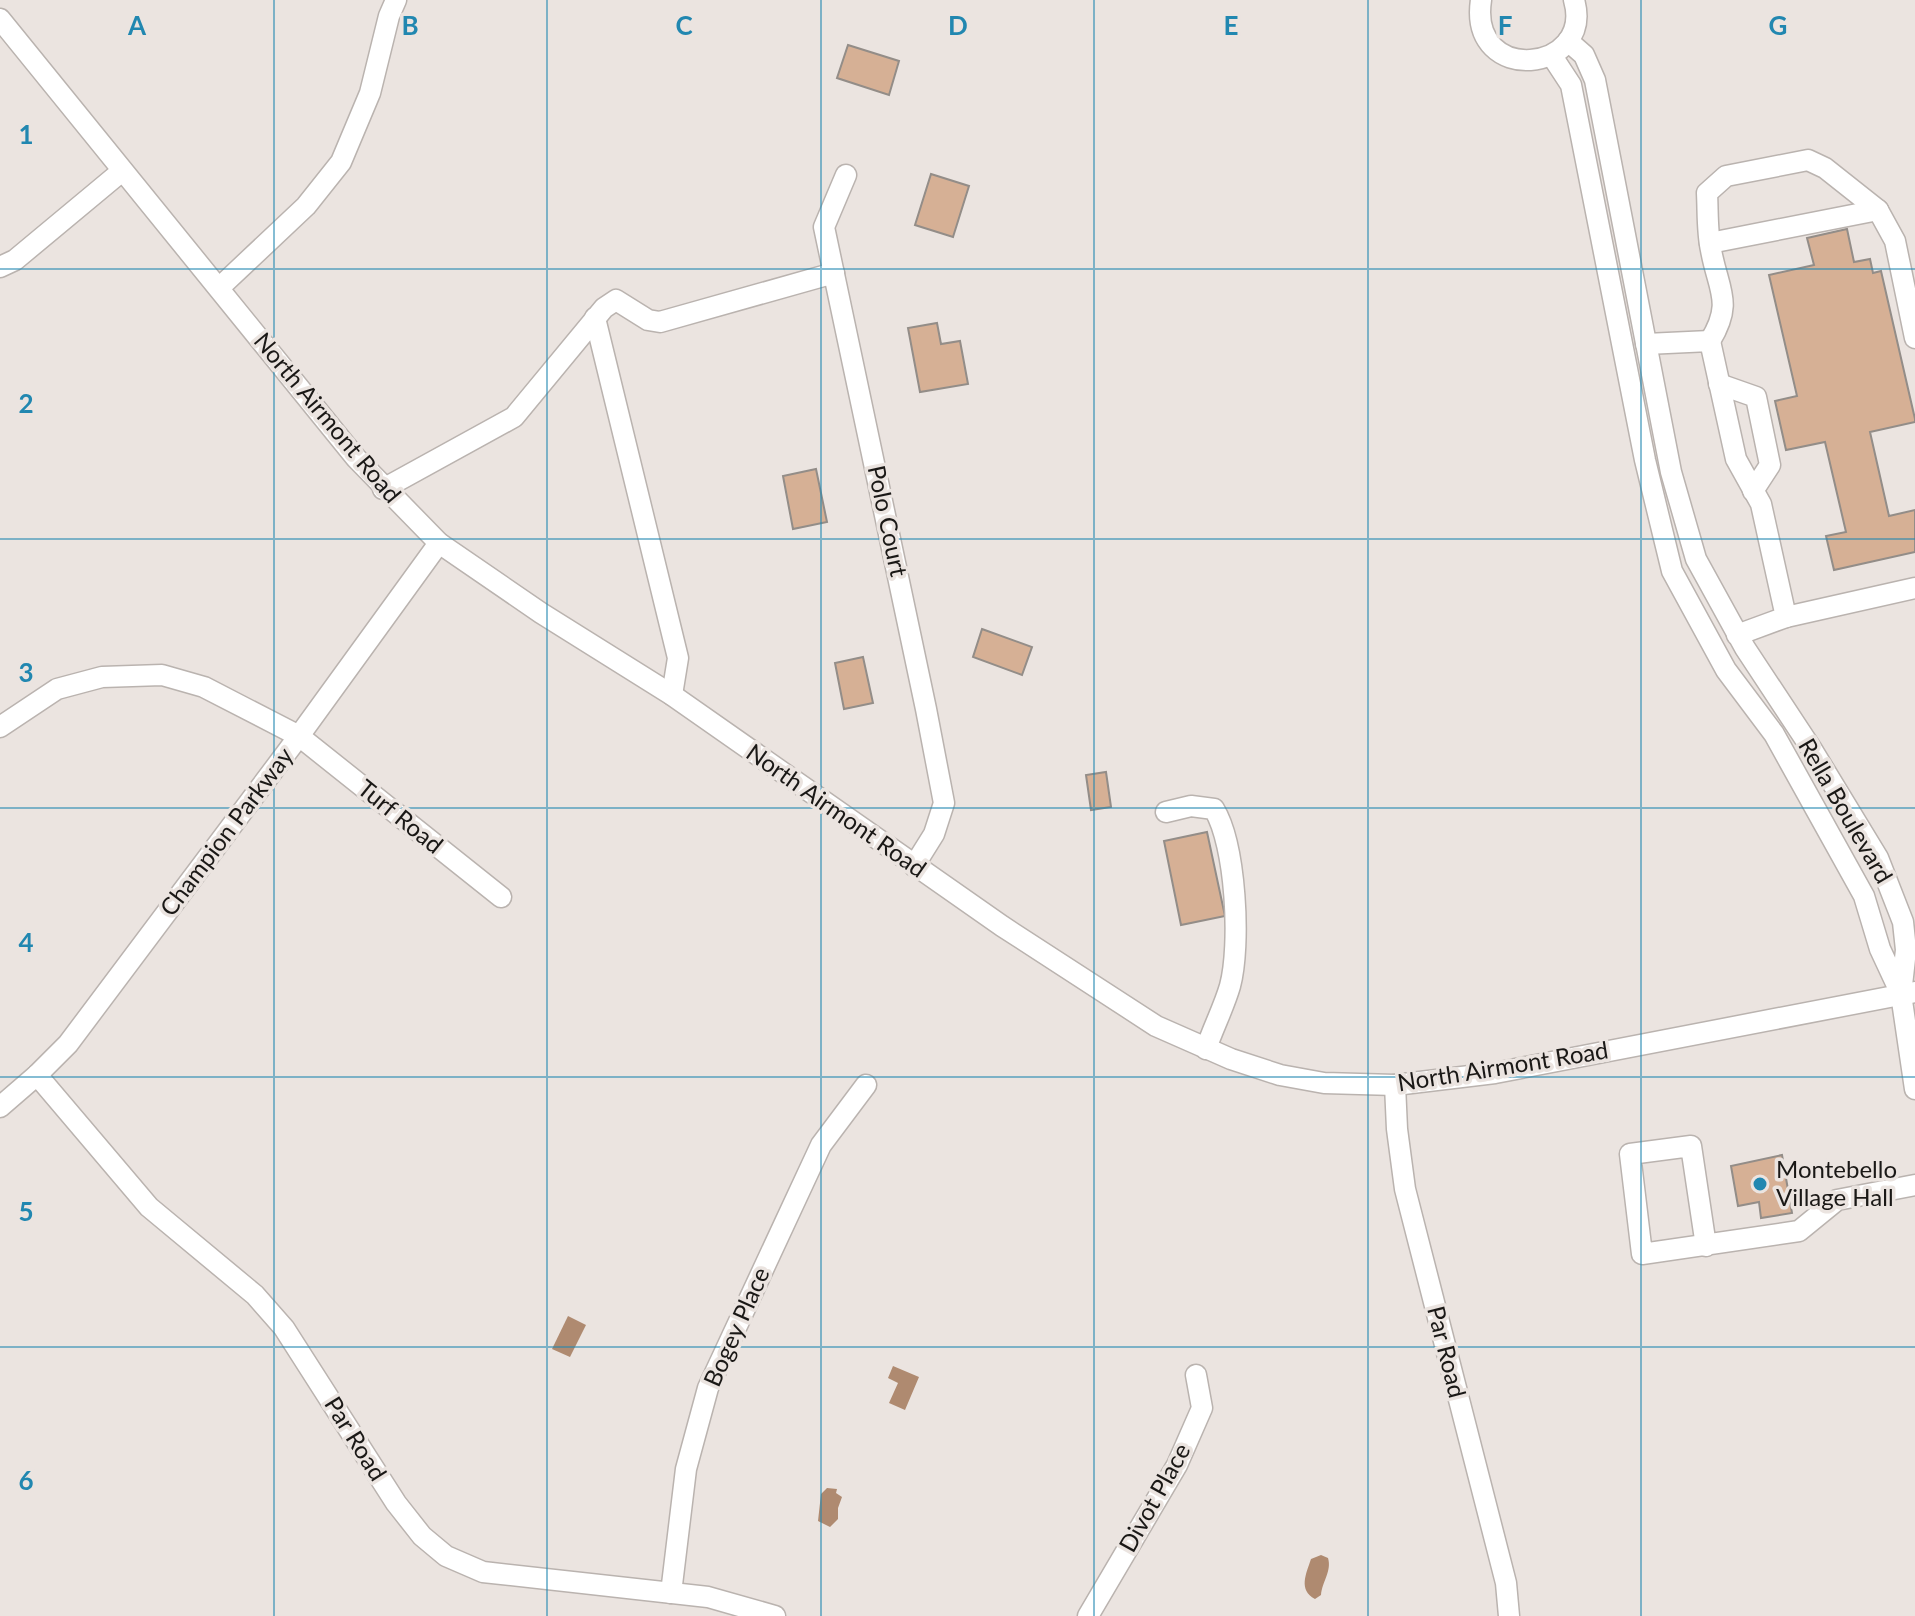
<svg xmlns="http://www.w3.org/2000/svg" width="1915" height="1616" font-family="Lato,sans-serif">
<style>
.water{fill:#af8a70}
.building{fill:#d6b095;stroke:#938d88;stroke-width:2}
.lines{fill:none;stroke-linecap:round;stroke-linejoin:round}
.minor-casing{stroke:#bab3af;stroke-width:23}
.minor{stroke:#fff;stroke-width:20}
.grid{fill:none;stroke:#2187b0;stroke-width:2;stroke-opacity:0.55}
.poi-dot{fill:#2187b0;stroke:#ebe4e0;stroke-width:3}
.labels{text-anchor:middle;stroke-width:7;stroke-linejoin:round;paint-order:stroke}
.street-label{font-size:24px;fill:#1a1816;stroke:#ebe4e0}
.poi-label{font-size:24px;fill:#1a1816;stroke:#ebe4e0;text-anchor:start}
.grid-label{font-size:26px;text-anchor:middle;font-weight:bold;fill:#2187b0;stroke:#ebe4e0;stroke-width:7;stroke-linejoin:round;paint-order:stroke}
</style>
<rect width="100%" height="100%" fill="#ebe4e0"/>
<g class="water">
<polygon points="568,1316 586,1325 570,1357 552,1349"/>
<polygon points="893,1366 919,1377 905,1410 889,1403 898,1383 888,1378"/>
<polygon points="827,1488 837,1489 836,1493 842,1497 838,1508 838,1519 830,1527 818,1521 821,1494"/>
<path d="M1321,1555l7,3c4,13 -6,24 -7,37l-6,4c-17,-9 -9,-25 -4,-40z"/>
</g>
<g class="building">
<polygon points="848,45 899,61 889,95 837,78"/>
<polygon points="931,174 969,186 953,237 915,225"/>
<polygon points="1847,229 1854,262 1870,259 1873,273 1881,271 1915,419 1915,422 1870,432 1889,516 1915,510 1915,552 1834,570 1826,536 1846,532 1825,442 1786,450 1775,401 1797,396 1769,275 1814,265 1807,238"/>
<polygon points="937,323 941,344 960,341 968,384 920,392 908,328"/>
<polygon points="816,469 827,522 793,529 783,476"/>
<polygon points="982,629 1032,647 1022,675 973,657"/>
<polygon points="863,657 873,703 844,709 835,663"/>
<polygon points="1106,772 1111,807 1091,810 1086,775"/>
<polygon points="1207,832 1225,916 1181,925 1164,841"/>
<polygon points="1782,1155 1792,1213 1761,1218 1759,1202 1738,1206 1731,1166"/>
</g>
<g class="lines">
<g class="minor-casing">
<g id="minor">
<path d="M1481,0c-13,87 114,73 93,0"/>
<polyline points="0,19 356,458 439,543 541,613 672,695 1002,926 1156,1026 1231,1059 1280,1075 1324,1083 1395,1085 1495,1073 1915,992"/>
<polyline points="1568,41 1584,55 1595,80 1671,472 1696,559 1745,648 1811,748 1878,858 1903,922 1906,950 1901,994 1915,1089"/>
<polyline points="1552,56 1571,85 1645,460 1672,571 1726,670 1774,734 1864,896 1880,949 1901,994"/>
<polyline points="846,175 824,227 926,709 944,803 934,834 914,866"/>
<polyline points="1710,243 1878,210"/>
<polyline points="0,267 15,260 122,171"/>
<polyline points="219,288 306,206 341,162 370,93 389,16 396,0"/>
<polyline points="595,318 678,658 672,695"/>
<path d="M1710,341c24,-39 8,-51 1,-91 -4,-18 -3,-38 -4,-57l19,-17 82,-16 17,8 53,42 17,31 20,97"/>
<polyline points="1646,344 1710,341 1736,459 1761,504 1786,617 1737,635"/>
<polyline points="1719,384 1756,397 1770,465 1753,491"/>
<polyline points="383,489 514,417 604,308 616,300 648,320 660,322 834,273"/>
<polyline points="1786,617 1915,588"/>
<polyline points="0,727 57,689 102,677 162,675 204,687 299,736 501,897"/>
<path d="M1166,812l25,-6 23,3c22,36 27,136 16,177 -6,21 -17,42 -24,63"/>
<polyline points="37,1075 149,1207 255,1295 284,1328 396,1503 422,1536 446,1556 483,1572 708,1597 775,1616"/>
<polyline points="1395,1085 1397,1129 1405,1189 1506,1583 1509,1616"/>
<polyline points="0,1107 37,1075 68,1044 299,736 439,543"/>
<polyline points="1706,1246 1691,1146 1630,1154 1642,1254 1799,1231 1837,1200 1915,1185"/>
<polyline points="671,1593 686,1469 708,1388 821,1145 866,1085"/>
<polyline points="1088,1616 1177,1465 1202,1408 1196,1375"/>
</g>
</g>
<use href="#minor" class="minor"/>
</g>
<path class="grid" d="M274,0v1616M547,0v1616M821,0v1616M1094,0v1616M1368,0v1616M1641,0v1616M0,269h1915M0,539h1915M0,808h1915M0,1077h1915M0,1347h1915"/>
<circle class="poi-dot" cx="1760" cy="1184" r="8"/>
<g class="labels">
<g class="street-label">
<text transform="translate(327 418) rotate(50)" y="8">North Airmont Road</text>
<text transform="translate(887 521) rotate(78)" y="8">Polo Court</text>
<text transform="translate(836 811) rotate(35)" y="8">North Airmont Road</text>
<text transform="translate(1845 811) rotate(60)" y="8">Rella Boulevard</text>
<text transform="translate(400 817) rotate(39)" y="8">Turf Road</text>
<text transform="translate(227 832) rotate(-53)" y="8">Champion Parkway</text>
<text transform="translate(1503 1067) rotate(-9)" y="8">North Airmont Road</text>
<text transform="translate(737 1327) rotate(-66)" y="8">Bogey Place</text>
<text transform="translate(1446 1352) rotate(76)" y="8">Par Road</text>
<text transform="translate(355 1439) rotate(58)" y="8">Par Road</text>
<text transform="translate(1155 1498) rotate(-61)" y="8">Divot Place</text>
</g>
<g class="poi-label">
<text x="1776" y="1178">Montebello<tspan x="1776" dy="28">Village Hall</tspan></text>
</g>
</g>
<g class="grid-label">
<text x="137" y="35">A</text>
<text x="410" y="35">B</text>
<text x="684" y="35">C</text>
<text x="958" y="35">D</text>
<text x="1231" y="35">E</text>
<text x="1505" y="35">F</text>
<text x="1778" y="35">G</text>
<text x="26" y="144">1</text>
<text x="26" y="413">2</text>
<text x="26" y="682">3</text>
<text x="26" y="952">4</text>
<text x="26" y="1221">5</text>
<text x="26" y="1490">6</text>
</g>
</svg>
